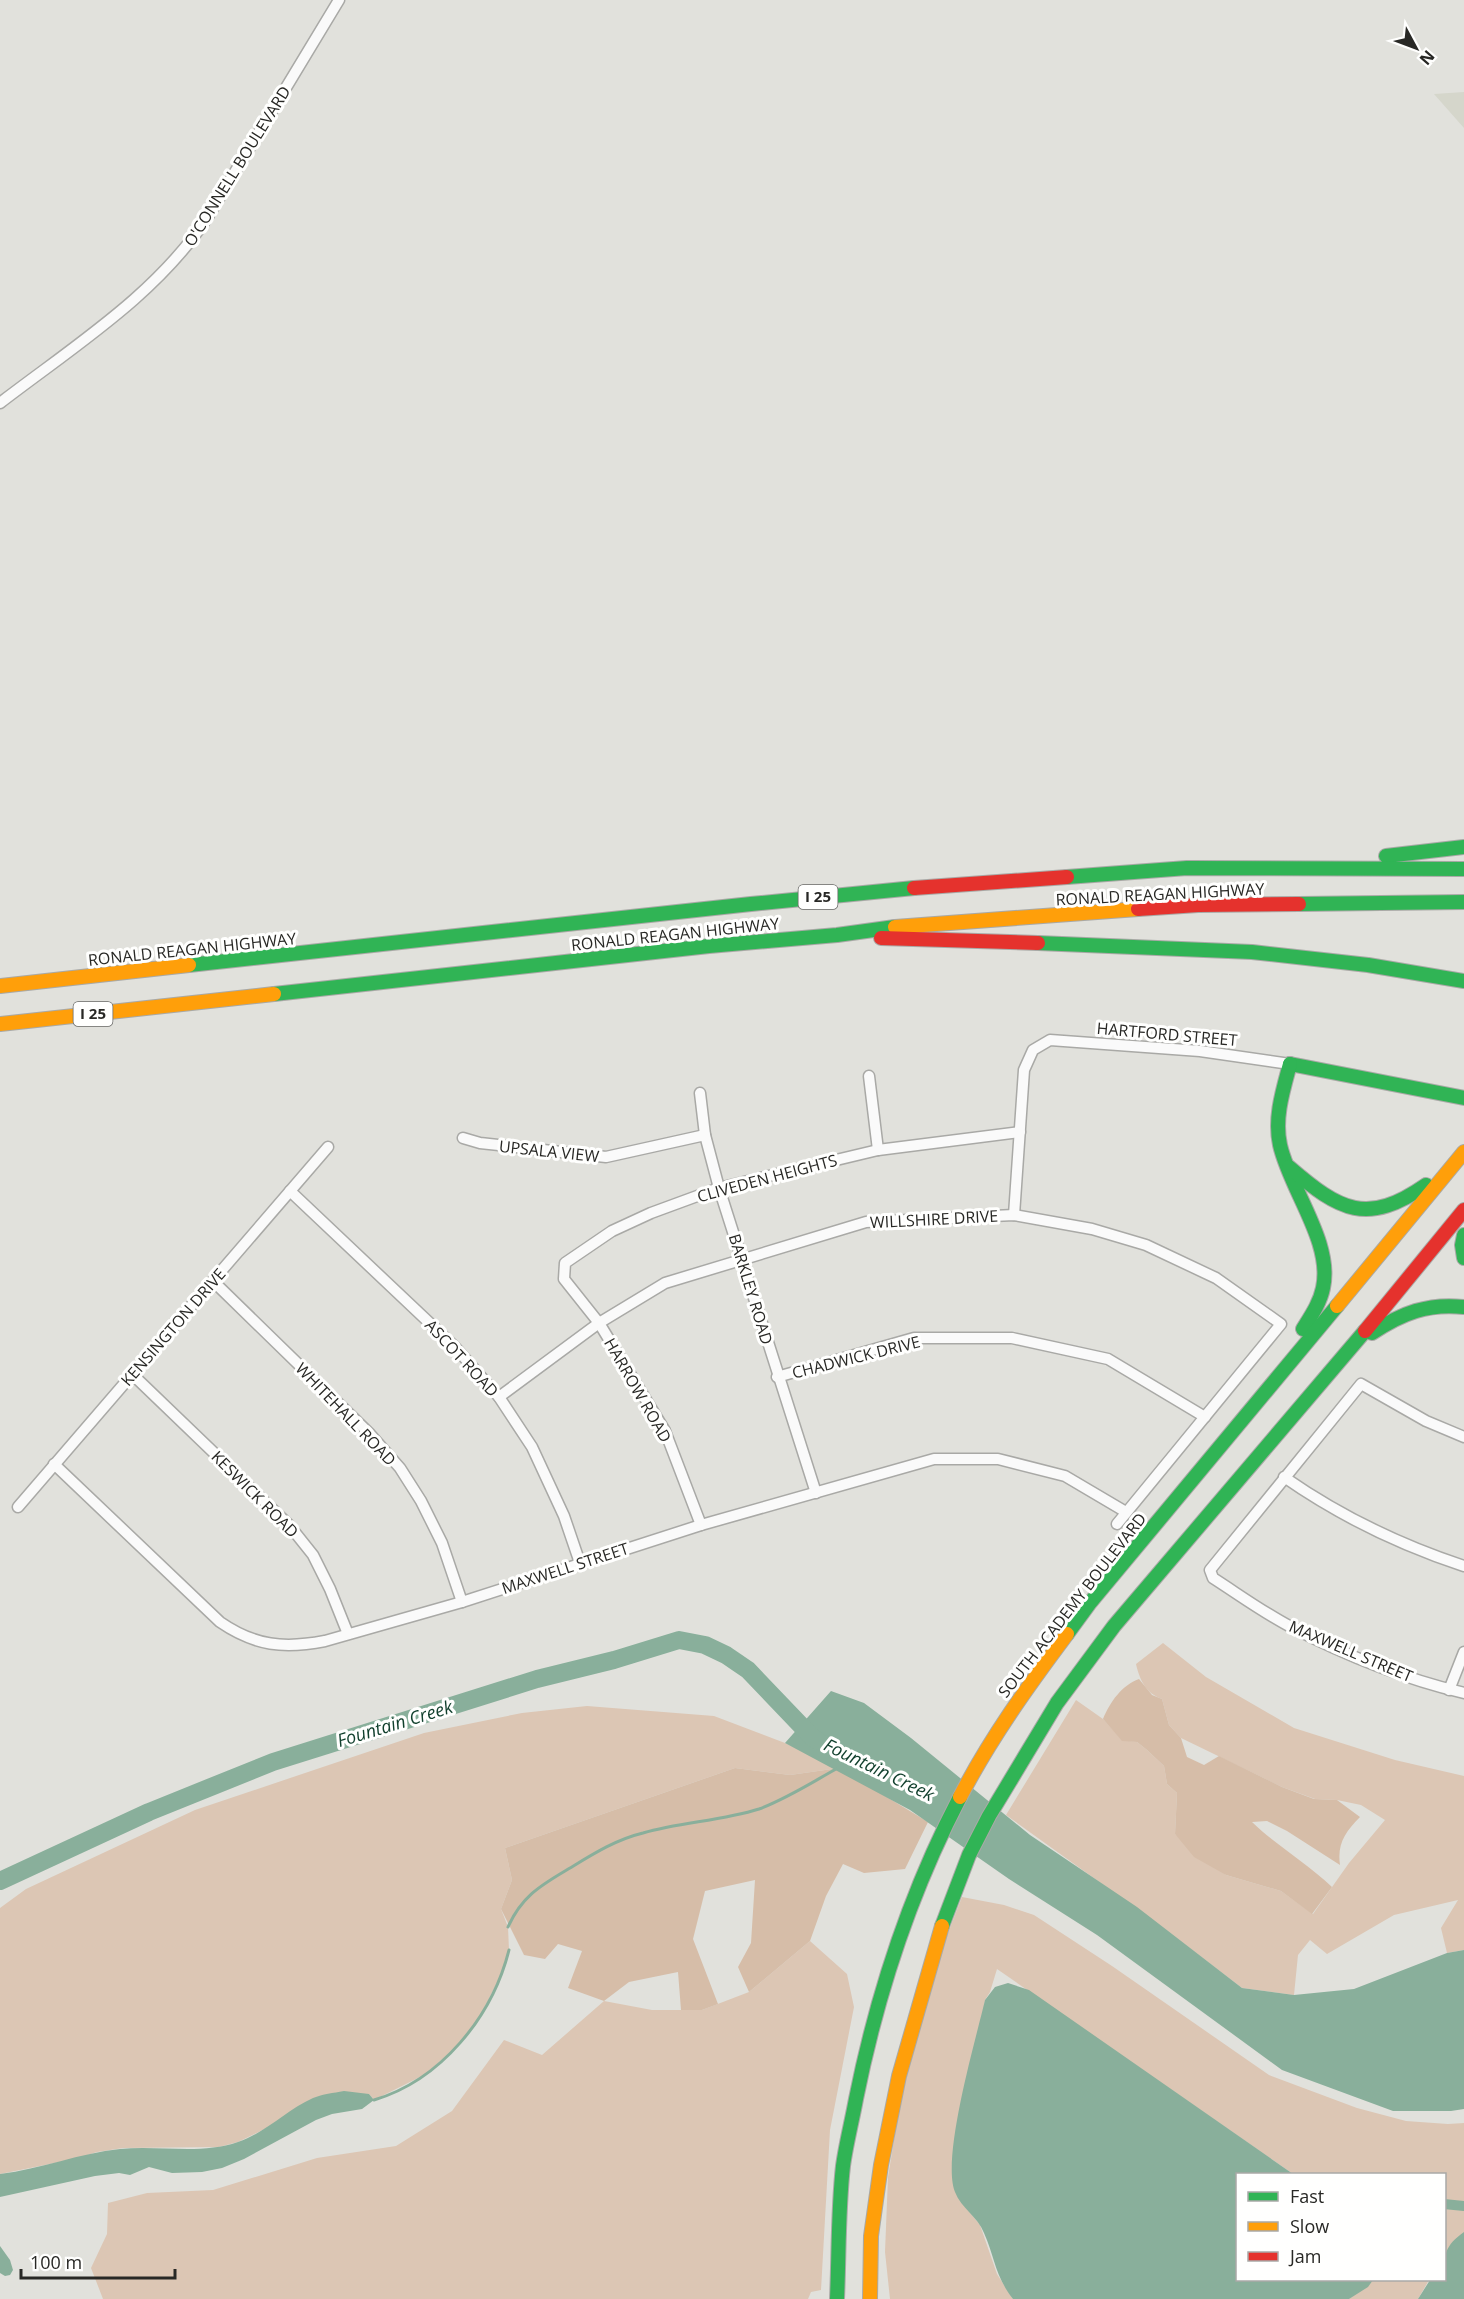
<svg xmlns="http://www.w3.org/2000/svg" width="1464" height="2299" font-family="'Open Sans',sans-serif">
<style>
.built{fill:#d5d6cb}
.green{fill:#dcc6b4}
.forest{fill:#d6bda8}
.water{fill:#89af9b}
.lines{fill:none;stroke-linecap:round;stroke-linejoin:round}
.stream{stroke:#89af9b;stroke-width:3}
.canal{stroke:#89af9b;stroke-width:10}
.river{stroke:#89af9b;stroke-width:18}
.street-casing{stroke:#a9a9a6;stroke-width:13}
.fast-casing{stroke:#a9a9a6;stroke-width:16}
.slow-casing{stroke:#a9a9a6;stroke-width:16}
.jam-casing{stroke:#a9a9a6;stroke-width:16}
.street{stroke:#fafafa;stroke-width:10}
.fast{stroke:#30b455;stroke-width:14}
.slow{stroke:#ff9f0a;stroke-width:14}
.jam{stroke:#e5322d;stroke-width:14}
.labels{text-anchor:middle;stroke-width:6;stroke-linejoin:round;paint-order:stroke}
.shield{fill:#fffffe;stroke:#686866;stroke-width:1.5}
.shield-label{font-size:15px;font-weight:bold;fill:#282825}
.street-label{font-size:16px;fill:#282825;stroke:#fffffe}
.water-label{font-size:18px;font-style:italic;fill:#103f2c;stroke:#fffffe}
</style>
<rect width="100%" height="100%" fill="#e1e1dc"/>
<polygon class="built" points="1464,92 1464,128 1434,94"/>
<g class="green">
<path d="M1163,1643l43,34 88,51 101,32 69,16v174l-17,3 -6,-25 17,-28 -64,15 -67,39 -17,-14 -12,15 -4,40 -52,-7 -80,-61 -156,-112 70,-115 27,19 19,21 15,2 10,8 17,16 3,18 10,9 -2,41 51,41 55,16 32,23 36,-51 36,-43 -24,-15 -24,-5 -22,-1 -33,-12 -101,-49 -12,-13 -7,-26c-16,-6 -22,-18 -26,-35z"/>
<polygon points="587,1706 714,1716 785,1743 839,1768 790,1775 735,1768 505,1848 512,1880 501,1909 508,1927 509,1950 505,1967 475,2026 451,2052 424,2075 374,2100 369,2094 267,2128 238,2142 219,2147 123,2148 97,2152 75,2159 0,2174 0,1908 26,1889 195,1810 424,1733 522,1713"/>
<polygon points="962,1897 1004,1905 1034,1915 1112,1966 1269,2075 1357,2108 1406,2121 1448,2124 1464,2123 1464,2236 1445,2254 1444,2174 1293,2174 997,1969 990,1992 985,2000 959,2199 980,2225 997,2274 1013,2299 890,2299 885,2252 888,2177 905,2072 932,1974"/>
<polygon points="810,1941 847,1974 854,2007 830,2130 821,2290 811,2292 808,2299 103,2299 91,2268 107,2234 108,2203 147,2193 213,2190 317,2158 396,2146 452,2111 504,2040 542,2055 604,2001 652,2010 702,2010 749,1992"/>
<polygon points="1373,2280 1429,2280 1418,2299 1349,2299"/>
</g>
<g class="forest">
<path d="M1139,1679l13,16 10,4 7,26 12,13 6,19 17,8 15,-9 63,31 32,12 23,1 23,17c-15,15 -23,27 -20,48l-53,-34 -20,-10 -15,1c25,24 55,41 80,65l-20,27 -31,-23 -55,-16 -32,-18 -19,-23 2,-41 -10,-9 -3,-18 -17,-16 -10,-8 -15,-1 -19,-22c7,-17 19,-34 36,-40z"/>
<polygon points="735,1768 790,1775 839,1768 928,1822 905,1869 864,1873 843,1864 826,1896 810,1941 749,1992 738,1967 751,1943 755,1880 705,1891 693,1939 718,2004 702,2010 681,2010 678,1972 629,1982 604,2001 568,1988 582,1951 558,1944 545,1959 524,1955 501,1909 512,1880 505,1848"/>
</g>
<g class="water">
<polygon points="831,1691 864,1703 911,1738 1030,1835 1137,1907 1242,1988 1294,1995 1354,1989 1447,1953 1464,1950 1464,2109 1451,2111 1393,2111 1282,2070 1097,1935 1009,1879 910,1810 785,1743"/>
<path d="M1008,1983l21,7 264,184h-55v106h135l-5,7 -19,12h-336c-18,-23 -18,-41 -29,-66 -6,-16 -23,-25 -29,-41 -14,-34 21,-153 30,-192l10,-13z"/>
<path d="M344,2091l25,3 5,6 -12,9 -30,5 -16,6 -72,39 -22,9 -20,4 -30,1 -23,-6 -19,8 -11,-2 -24,3 -95,21v-23c41,-5 80,-21 120,-25 39,-4 81,6 118,-7 29,-10 48,-32 75,-44 10,-4 20,-5 31,-7z"/>
<path d="M1464,2232v67h-46l12,-19h14c0,-24 -1,-33 20,-48z"/>
<polygon points="0,2246 10,2260 13,2270 10,2275 5,2276 0,2273"/>
</g>
<g class="lines">
<g class="stream">
<path d="M508,1927c13,-29 30,-40 57,-56 25,-15 49,-31 78,-38 38,-11 78,-12 116,-24 27,-10 52,-26 77,-40"/>
<path d="M374,2100c67,-20 118,-83 135,-150"/>
</g>
<polyline class="canal" points="1444,2204 1464,2206"/>
<polyline class="river" points="0,1881 149,1812 273,1762 537,1679 614,1660 679,1640 705,1645 726,1655 748,1670 812,1737 818,1741"/>
<g class="street-casing">
<g id="street">
<path d="M0,403c74,-57 158,-109 209,-188l130,-215"/>
<polyline points="869,1076 878,1150"/>
<polyline points="700,1093 705,1135 719,1188 816,1493"/>
<polyline points="463,1138 480,1143 606,1157 705,1135"/>
<polyline points="290,1191 455,1347 499,1397 532,1447 564,1516 580,1563"/>
<polyline points="1014,1215 1024,1070 1033,1050 1050,1040 1200,1051 1290,1064"/>
<polyline points="213,1281 370,1434 400,1468 421,1501 442,1543 462,1602"/>
<polyline points="132,1374 289,1525 313,1555 330,1589 348,1634"/>
<polyline points="777,1377 914,1338 1012,1338 1108,1359 1205,1417"/>
<polyline points="499,1397 599,1323 665,1283 866,1222 1014,1215 1092,1229 1146,1245 1216,1278 1281,1324 1117,1524"/>
<path d="M1464,1437l-38,-16 -65,-37 -151,186 3,8c25,16 51,35 78,49 54,28 114,52 173,66"/>
<path d="M54,1464l166,158c35,24 64,27 105,19l137,-39 239,-77 233,-66h64l67,17 61,36"/>
<path d="M1284,1477c56,39 116,68 180,89"/>
<polyline points="18,1507 328,1147"/>
<polyline points="701,1525 665,1431 599,1323 564,1279 565,1263 612,1231 651,1213 719,1188 878,1150 1020,1132"/>
<polyline points="1449,1690 1464,1652"/>
</g>
</g>
<g class="fast-casing">
<g id="fast">
<polyline points="1386,856 1464,847"/>
<polyline points="1067,877 1187,868 1464,869"/>
<polyline points="1299,904 1464,902"/>
<polyline points="1038,943 1252,952 1368,965 1464,981"/>
<polyline points="189,965 751,904 914,888"/>
<polyline points="274,994 709,946 837,935 895,927"/>
<polyline points="1290,1064 1464,1098"/>
<path d="M1290,1064c-7,26 -16,54 -10,81 10,45 53,97 43,143 -3,15 -12,28 -20,41"/>
<path d="M1289,1167c51,44 78,59 137,18"/>
<polyline points="1464,1235 1462,1245 1464,1258"/>
<path d="M1372,1333c30,-20 56,-30 92,-26"/>
<polyline points="1067,1634 1089,1604 1337,1306"/>
<polyline points="942,1926 969,1855 989,1816 1057,1703 1114,1626 1365,1331"/>
<path d="M837,2299c2,-44 1,-89 6,-133 3,-22 9,-45 13,-67 21,-105 54,-206 104,-302"/>
</g>
</g>
<g class="slow-casing">
<g id="slow">
<polyline points="895,927 1138,909"/>
<polyline points="0,986 189,965"/>
<polyline points="0,1024 274,994"/>
<polyline points="1337,1306 1464,1152"/>
<path d="M960,1797c30,-58 68,-111 107,-163"/>
<polyline points="870,2299 871,2236 881,2165 899,2076 942,1926"/>
</g>
</g>
<g class="jam-casing">
<g id="jam">
<polyline points="914,888 1067,877"/>
<polyline points="1138,909 1198,905 1299,904"/>
<polyline points="881,938 1038,943"/>
<polyline points="1365,1331 1464,1210"/>
</g>
</g>
<use href="#street" class="street"/>
<use href="#fast" class="fast"/>
<use href="#slow" class="slow"/>
<use href="#jam" class="jam"/>
</g>
<g class="labels">
<g class="shield">
<rect x="798.5" y="885" width="39" height="24" rx="4.5"/>
<rect x="73.5" y="1002" width="39" height="24" rx="4.5"/>
</g>
<g class="shield-label">
<text x="818" y="902">I 25</text>
<text x="93" y="1019">I 25</text>
</g>
<g class="street-label">
<text transform="translate(237 166) rotate(-58)" y="6">O'CONNELL BOULEVARD</text>
<text transform="translate(1160 894) rotate(-3)" y="6">RONALD REAGAN HIGHWAY</text>
<text transform="translate(675 934) rotate(-6)" y="6">RONALD REAGAN HIGHWAY</text>
<text transform="translate(192 949) rotate(-6)" y="6">RONALD REAGAN HIGHWAY</text>
<text transform="translate(1167 1034) rotate(5)" y="6">HARTFORD STREET</text>
<text transform="translate(549 1151) rotate(6)" y="6">UPSALA VIEW</text>
<text transform="translate(767 1178) rotate(-15)" y="6">CLIVEDEN HEIGHTS</text>
<text transform="translate(934 1219) rotate(-3)" y="6">WILLSHIRE DRIVE</text>
<text transform="translate(751 1289) rotate(73)" y="6">BARKLEY ROAD</text>
<text transform="translate(173 1327) rotate(-49)" y="6">KENSINGTON DRIVE</text>
<text transform="translate(856 1357) rotate(-14)" y="6">CHADWICK DRIVE</text>
<text transform="translate(462 1358) rotate(47)" y="6">ASCOT ROAD</text>
<text transform="translate(638 1390) rotate(60)" y="6">HARROW ROAD</text>
<text transform="translate(346 1414) rotate(46)" y="6">WHITEHALL ROAD</text>
<text transform="translate(255 1494) rotate(45)" y="6">KESWICK ROAD</text>
<text transform="translate(565 1568) rotate(-18)" y="6">MAXWELL STREET</text>
<text transform="translate(1072 1605) rotate(-52)" y="6">SOUTH ACADEMY BOULEVARD</text>
<text transform="translate(1351 1651) rotate(23)" y="6">MAXWELL STREET</text>
</g>
<g class="water-label">
<text transform="translate(395 1724) rotate(-17)" y="6">Fountain Creek</text>
<text transform="translate(879 1770) rotate(26)" y="6">Fountain Creek</text>
</g>
</g>
<rect x="1236" y="2173" width="210" height="108" fill="#fffffe" stroke="#a9a9a7" stroke-width="1.5"/>
<rect x="1248" y="2192" width="30" height="9" fill="#30b455" stroke="#a9a9a7" stroke-width="1.5"/>
<text x="1290" y="2203" font-size="18" fill="#282825">Fast</text>
<rect x="1248" y="2222" width="30" height="9" fill="#ff9f0a" stroke="#a9a9a7" stroke-width="1.5"/>
<text x="1290" y="2233" font-size="18" fill="#282825">Slow</text>
<rect x="1248" y="2252" width="30" height="9" fill="#e5322d" stroke="#a9a9a7" stroke-width="1.5"/>
<text x="1290" y="2263" font-size="18" fill="#282825">Jam</text>
<g transform="translate(1416 48) rotate(131)" stroke="#fffffe" stroke-width="4.5" paint-order="stroke">
<path d="M0-4.5L10 22L0 15L-10 22Z" fill="#282825"/>
<text y="-9" font-size="16" font-weight="bold" text-anchor="middle" fill="#282825">N</text>
</g>
<path d="M21 2269v9h154v-9" fill="none" stroke="#282825" stroke-width="3"/>
<text x="30" y="2269" font-size="18" fill="#282825" stroke="#fffffe" stroke-width="4.5" paint-order="stroke">100 m</text>
</svg>
